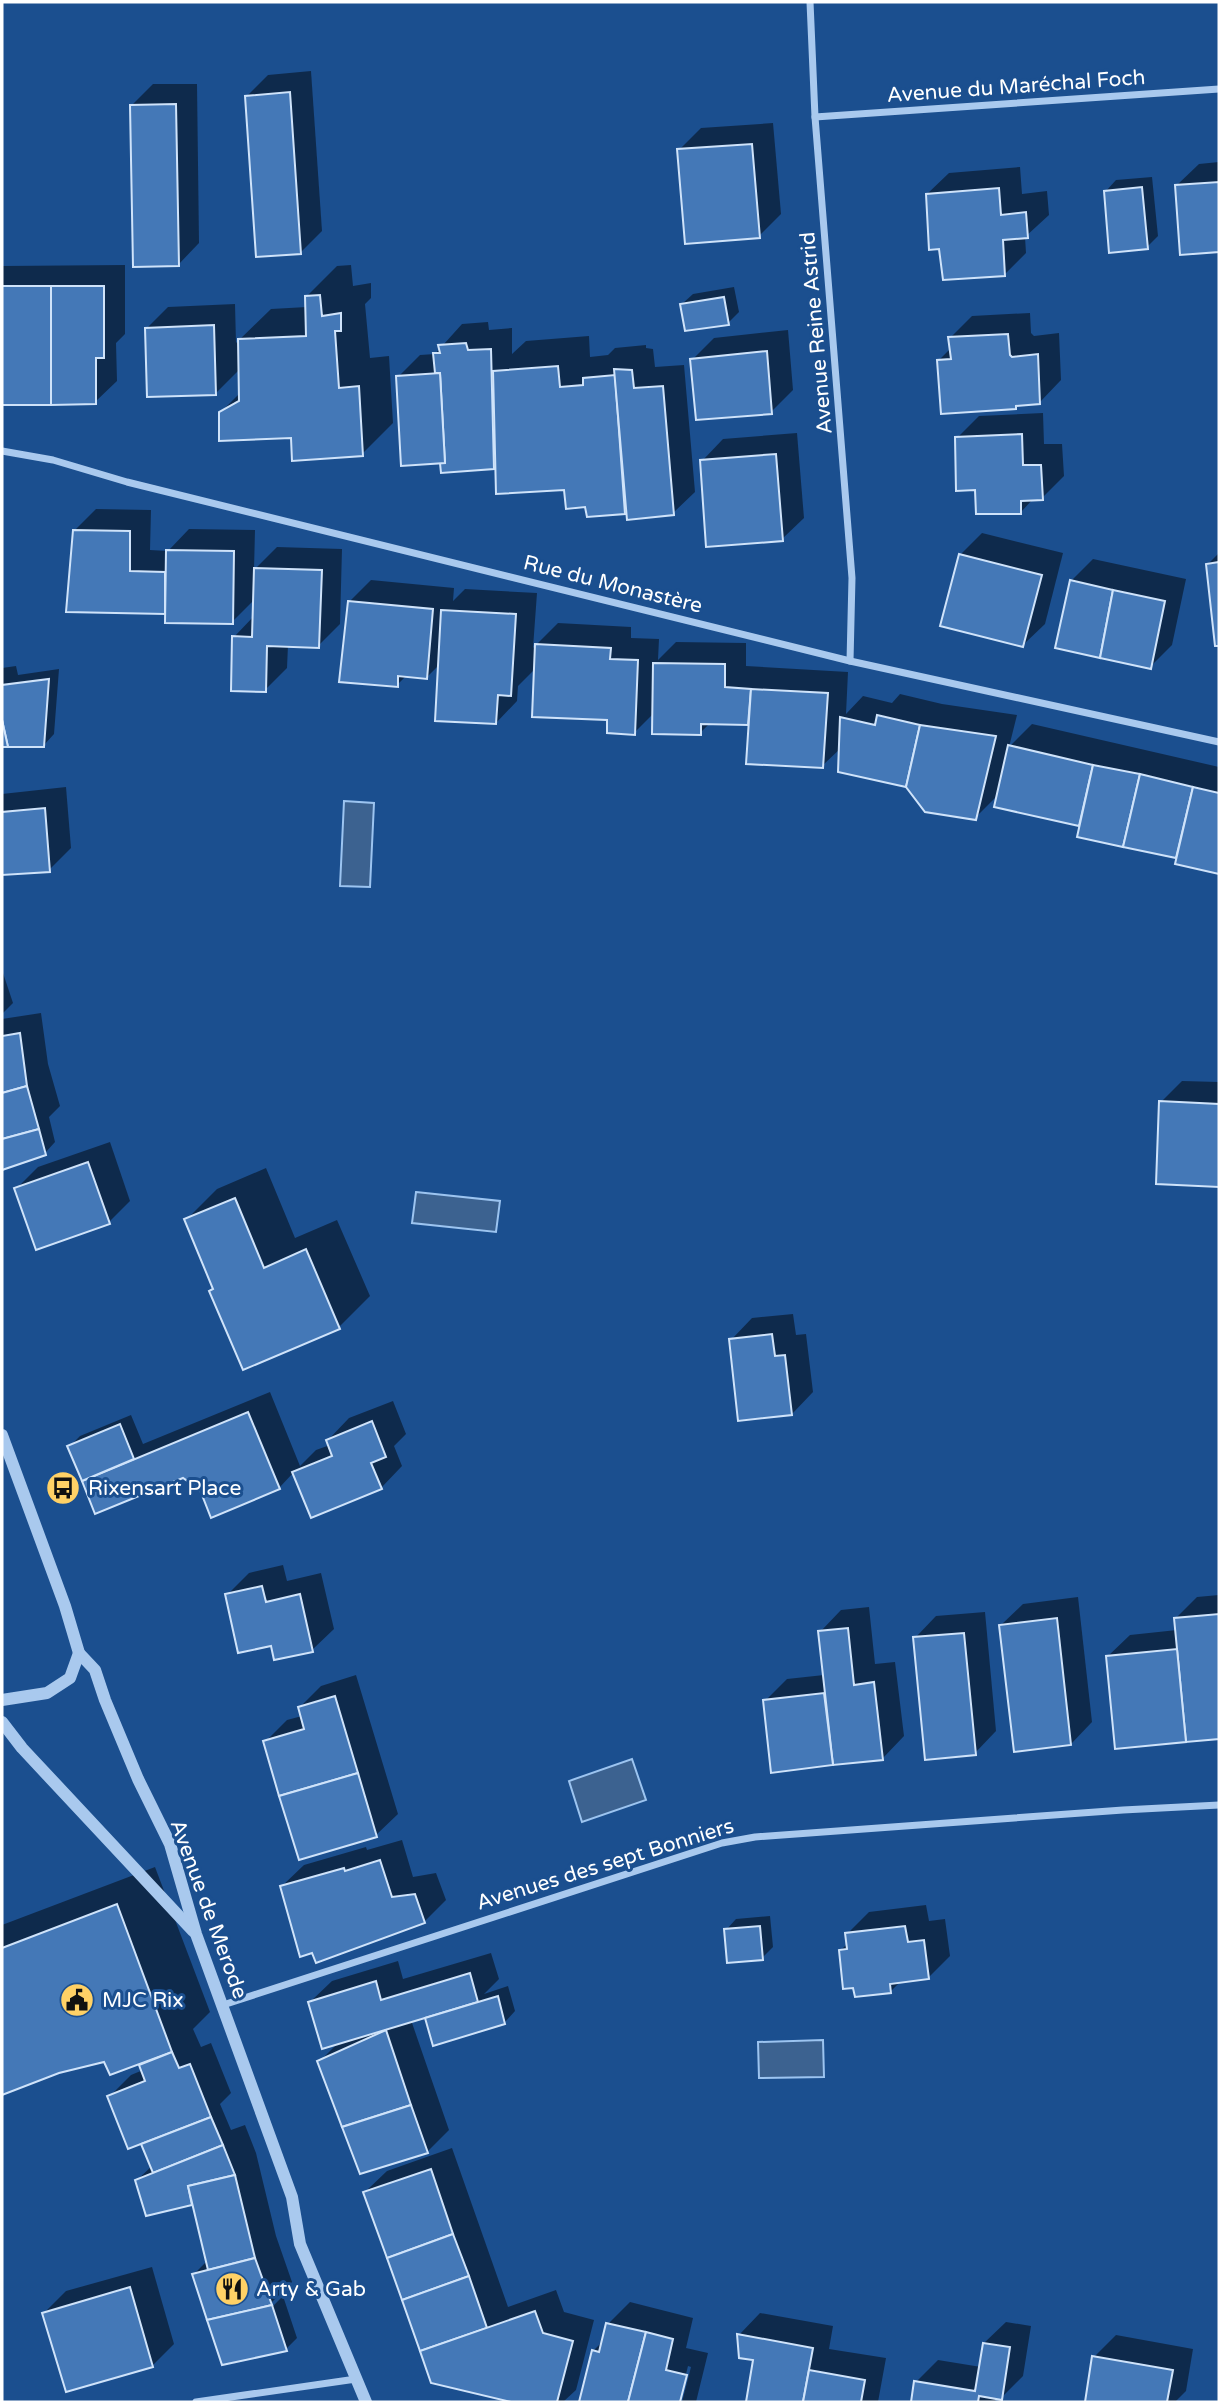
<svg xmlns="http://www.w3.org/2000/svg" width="1221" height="2404" font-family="'Varela Round',sans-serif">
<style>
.water{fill:#3c6290;stroke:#9cc4f0;stroke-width:2}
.shadow{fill:#0007}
.building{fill:#4478b7;stroke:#cfe3fa;stroke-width:2}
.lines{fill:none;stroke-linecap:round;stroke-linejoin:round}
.minor{stroke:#a9c9ee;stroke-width:7}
.tertiary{stroke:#a9c9ee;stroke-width:12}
.labels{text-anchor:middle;stroke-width:6;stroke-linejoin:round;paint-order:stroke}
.street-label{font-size:21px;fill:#fff;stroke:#1b4f8f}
.poi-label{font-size:21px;fill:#fff;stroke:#1b4f8f;text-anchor:start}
</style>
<rect width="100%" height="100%" fill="#1b4f8f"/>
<g class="water">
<polygon points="344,801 374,803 370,887 340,886"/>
<polygon points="416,1192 500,1201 496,1232 412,1223"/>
<polygon points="632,1759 646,1800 582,1822 569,1781"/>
<polygon points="823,2040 824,2077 759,2078 758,2042"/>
</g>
<g class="shadow">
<polygon points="311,71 322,231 300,253 247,96 268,75"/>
<polygon points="153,84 197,84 199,243 178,265 131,106"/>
<polygon points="773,123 781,214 759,236 679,150 701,128"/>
<polygon points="1219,162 1219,251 1181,253 1177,185 1199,164"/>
<polygon points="1020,167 1022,194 1047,191 1049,215 1025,237 1026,253 1005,274 940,247 927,194 949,173"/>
<polygon points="1152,177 1158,236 1147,247 1106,191 1116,180"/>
<polygon points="125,265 125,334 116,343 117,381 95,402 2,403 2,266"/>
<polygon points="351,265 353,286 371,283 371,298 365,304 370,358 389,356 393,423 362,454 293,436 220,413 241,392 240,369 216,393 146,329 168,307 235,304 236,343 271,309 307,307 306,297 337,266"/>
<polygon points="734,287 739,312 728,323 682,304 693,294"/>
<polygon points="1030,313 1031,333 1034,336 1059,333 1061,380 1040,402 1019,404 1016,407 939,360 951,348 950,338 972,316"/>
<polygon points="488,322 489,330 512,328 512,354 526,341 589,336 590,357 608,355 615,348 646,345 646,348 653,349 655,367 684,365 695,492 673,513 627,510 625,513 586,505 565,488 497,464 493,468 442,461 398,377 420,355 435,354 462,324"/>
<polygon points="788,330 793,390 771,412 692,360 714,338"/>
<polygon points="1043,413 1044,444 1062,444 1064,476 1042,498 1034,498 1021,512 977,488 957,438 979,416"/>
<polygon points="797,433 804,518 782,539 702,461 723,439"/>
<polygon points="96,509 151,510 150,550 168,551 189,529 255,530 254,570 277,547 342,549 340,624 318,646 288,645 287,668 265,690 234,637 254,616 255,599 232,622 167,613 68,610 75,530"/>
<polygon points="982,533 1063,553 1045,624 1023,645 960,555"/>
<polygon points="1219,553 1219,644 1217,645 1208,564"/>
<polygon points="1093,559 1186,579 1172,645 1150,667 1071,581"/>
<polygon points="371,580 454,588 453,601 465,589 537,593 533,648 558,623 631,627 631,638 659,639 658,660 676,642 746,643 746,666 848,672 846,714 863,696 892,703 900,694 942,704 1017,715 1009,747 1032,724 1219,767 1219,872 1177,862 1178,857 1079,835 1081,825 996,806 999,794 975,818 907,786 841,748 822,766 750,724 711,722 700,733 654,713 634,733 535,669 518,686 517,701 496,723 440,664 426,678 406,676 397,685 349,602"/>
<polygon points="16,666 18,675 59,669 54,734 44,745 2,745 2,668"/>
<polygon points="66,787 71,848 49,870 2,874 2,794"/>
<polygon points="2,970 13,1003 2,1014"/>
<polygon points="41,1013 48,1064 60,1106 49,1117 55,1142 45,1153 2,1168 2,1019"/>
<polygon points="1182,1081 1219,1082 1219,1185 1157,1182 1161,1102"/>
<polygon points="110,1142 130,1201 109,1222 16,1189 38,1167"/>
<polygon points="266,1168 295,1238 337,1220 370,1296 339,1327 215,1288 186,1220 217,1189"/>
<polygon points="793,1314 796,1335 806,1334 813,1392 792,1414 731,1340 752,1318"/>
<polygon points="270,1392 300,1466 316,1450 330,1445 328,1440 349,1418 393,1401 406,1434 394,1446 402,1466 381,1488 294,1472 279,1488 201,1489 183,1476 96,1511 70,1446 80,1436 131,1415 143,1444"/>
<polygon points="283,1565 287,1581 321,1573 334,1629 312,1650 272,1644 227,1595 249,1573"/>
<polygon points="1219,1595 1219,1737 1116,1747 1108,1656 1130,1635 1177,1630 1176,1618 1197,1597"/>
<polygon points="1078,1597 1092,1722 1071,1744 1001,1625 1023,1604"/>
<polygon points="869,1607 875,1664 895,1662 904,1736 883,1758 773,1771 765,1701 787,1679 824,1675 820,1632 841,1610"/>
<polygon points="985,1612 996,1731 975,1753 915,1638 936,1616"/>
<polygon points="356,1675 398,1814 376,1835 265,1742 287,1720 302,1716 300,1707 321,1686"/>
<polygon points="402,1840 413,1877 436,1873 446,1900 424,1922 282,1886 304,1865 366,1847 367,1850"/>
<polygon points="155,1867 210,2012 193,2029 201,2047 211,2043 231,2093 220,2104 231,2130 245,2125 256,2153 276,2236 292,2282 270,2304 270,2309 283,2296 297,2338 286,2349 194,2274 208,2260 194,2203 147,2214 137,2180 152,2166 143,2145 149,2139 109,2097 131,2075 143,2070 141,2065 146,2060 106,2059 59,2072 2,2093 2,1925"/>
<polygon points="926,1905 929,1921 945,1919 950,1956 929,1977 901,1981 891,1991 841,1950 848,1943 847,1934 869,1912"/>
<polygon points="770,1916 773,1947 762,1958 726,1930 736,1919"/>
<polygon points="491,1953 499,1979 484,1994 508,1986 515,2011 505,2022 427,2019 431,2014 411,2020 449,2130 427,2152 319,2062 339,2042 310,2002 332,1981 398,1961 403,1979"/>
<polygon points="452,2148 508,2307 556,2290 564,2312 594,2320 576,2390 563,2402 516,2402 432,2382 365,2192 387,2171"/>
<polygon points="152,2267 174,2344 152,2366 44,2313 66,2291"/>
<polygon points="630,2302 693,2318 686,2348 708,2353 696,2402 682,2402 691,2367 688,2366 679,2402 581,2402 593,2351 604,2340 608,2324"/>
<polygon points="760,2313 833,2326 829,2349 886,2358 878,2402 748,2402 755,2359 739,2335"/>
<polygon points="1006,2322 1031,2326 1023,2376 1001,2398 996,2397 995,2402 912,2402 916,2382 938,2360 981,2367 984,2343"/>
<polygon points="1116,2335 1193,2349 1186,2391 1175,2402 1086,2402 1094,2357"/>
</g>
<g class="building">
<polygon points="290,92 301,254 256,257 245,96"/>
<polygon points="176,104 179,266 133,267 130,105"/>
<polygon points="752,144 760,238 685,244 677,149"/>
<polygon points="1219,182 1219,252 1180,255 1175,185"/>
<polygon points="1142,187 1148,249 1109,253 1104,191"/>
<polygon points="999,188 1001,215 1026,212 1028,238 1003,240 1005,276 943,280 939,249 929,250 926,194"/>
<rect x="2" y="286" width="49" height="119"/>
<polygon points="51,286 104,286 104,358 96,358 96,404 51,405"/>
<polygon points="320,295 322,316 341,313 341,331 335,331 339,388 359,386 363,456 292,461 291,438 219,441 219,412 239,401 238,339 306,336 305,296"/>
<polygon points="724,297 729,325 685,331 680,304"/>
<polygon points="214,325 216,395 147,397 145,328"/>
<polygon points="1008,334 1010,355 1012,357 1038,354 1040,404 1016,406 1016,409 941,414 937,360 951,359 948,337"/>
<polygon points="466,343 468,350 491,349 494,469 441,473 440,463 445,463 440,373 435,373 433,353 440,353 438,345"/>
<polygon points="767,351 772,414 696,420 690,359"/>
<polygon points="558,366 560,387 583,385 583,378 615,375 625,514 587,517 585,507 566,509 564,490 496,494 493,371"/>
<polygon points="614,369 632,370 634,388 663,386 674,515 627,520"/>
<polygon points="440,373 445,463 401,466 396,376"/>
<polygon points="1022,434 1023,465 1041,465 1043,500 1021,501 1021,514 976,514 975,490 956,491 955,437"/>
<polygon points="776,454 783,541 706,547 700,460"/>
<polygon points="73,530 130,531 130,571 165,572 165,614 66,612"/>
<polygon points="166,550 234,551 233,624 165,623"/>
<polygon points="959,554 1042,575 1023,647 940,626"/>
<polygon points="1219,562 1219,646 1215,646 1206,564"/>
<polygon points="254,568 322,570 319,648 267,646 266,692 231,691 232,636 252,637"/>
<polygon points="1070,580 1113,590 1100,658 1055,648"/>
<polygon points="1113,590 1165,601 1151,669 1100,658"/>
<polygon points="348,601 433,609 427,679 398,676 398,687 339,682"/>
<polygon points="441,610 516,614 511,696 498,695 496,724 435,721"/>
<polygon points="535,644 611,648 610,659 638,660 635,735 607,733 607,720 532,717"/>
<polygon points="653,663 725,664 725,687 751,689 748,725 701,724 701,735 652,734"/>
<polygon points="49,679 44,747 8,747 2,720 2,685"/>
<polygon points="751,689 828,693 823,768 746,764"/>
<polygon points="877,715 920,725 906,787 838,772 840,717 875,725"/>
<polygon points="2,720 8,747 2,747"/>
<polygon points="920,725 996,736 976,820 925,812 906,787"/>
<polygon points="1008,745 1093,765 1079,826 994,807"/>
<polygon points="1093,765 1140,774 1123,847 1077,837"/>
<polygon points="1140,774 1193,787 1176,858 1123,847"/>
<polygon points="1193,787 1219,793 1219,874 1175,864"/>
<polygon points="45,808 50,872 2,875 2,812"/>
<polygon points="20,1033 27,1086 2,1093 2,1036"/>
<polygon points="27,1086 39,1129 2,1139 2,1093"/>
<polygon points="1159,1101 1219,1104 1219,1187 1156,1184"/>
<polygon points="39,1129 46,1155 2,1170 2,1139"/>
<polygon points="88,1162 110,1224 36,1250 14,1188"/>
<polygon points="235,1198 264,1268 306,1249 340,1329 243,1370 209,1291 213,1289 184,1219"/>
<polygon points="772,1334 775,1356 785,1355 792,1415 738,1421 729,1339"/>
<polygon points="248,1412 280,1489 211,1518 200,1490 183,1478 95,1514 82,1481"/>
<polygon points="372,1421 386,1457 371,1463 382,1489 311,1518 292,1472 332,1456 326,1440"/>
<polygon points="120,1424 134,1459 82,1481 67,1446"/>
<polygon points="262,1586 266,1602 300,1594 313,1652 274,1660 271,1646 238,1653 225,1594"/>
<polygon points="1219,1614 1219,1739 1186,1742 1174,1618"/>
<polygon points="1057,1618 1071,1745 1014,1752 999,1625"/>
<polygon points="848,1628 854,1685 874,1682 883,1760 833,1765 818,1631"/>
<polygon points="964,1633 976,1755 925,1760 913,1637"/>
<polygon points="1177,1649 1186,1742 1115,1749 1106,1656"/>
<polygon points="824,1693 833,1765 771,1773 763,1700"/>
<polygon points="335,1696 358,1773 279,1796 263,1741 304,1729 298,1707"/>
<polygon points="358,1773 377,1837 299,1860 279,1796"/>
<polygon points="380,1860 392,1897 415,1894 425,1923 316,1963 312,1953 300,1957 280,1886 344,1868 345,1871"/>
<polygon points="117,1904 172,2052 110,2075 104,2062 59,2073 2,2095 2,1948"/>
<polygon points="760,1926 763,1960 727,1963 724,1929"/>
<polygon points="905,1926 908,1942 924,1940 929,1979 890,1984 891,1993 855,1997 853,1988 843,1989 839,1950 847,1949 845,1933"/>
<polygon points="470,1973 478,2002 322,2049 308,2002 376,1981 381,2000"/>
<polygon points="498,1996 505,2024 433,2046 425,2018"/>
<polygon points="386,2030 411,2105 342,2127 317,2061"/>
<polygon points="172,2052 179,2068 190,2064 211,2117 128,2149 107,2096 145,2081 139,2065"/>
<polygon points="411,2105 428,2153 360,2174 342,2127"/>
<polygon points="211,2117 223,2145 153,2173 141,2144"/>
<polygon points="223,2145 235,2175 188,2186 192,2205 146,2216 135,2180"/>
<polygon points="431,2169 453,2234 387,2258 363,2192"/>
<polygon points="235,2175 255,2258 208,2270 188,2186"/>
<polygon points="453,2234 469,2276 402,2300 387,2258"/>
<polygon points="255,2258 272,2305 207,2320 192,2274"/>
<polygon points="469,2276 487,2328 420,2351 402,2300"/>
<polygon points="130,2287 153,2367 66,2392 42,2313"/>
<polygon points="272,2305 287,2351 222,2365 207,2320"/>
<polygon points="535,2311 543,2333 573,2341 557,2402 511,2402 431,2383 420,2351"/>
<polygon points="606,2323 646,2332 628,2402 579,2402 592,2350 599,2352"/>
<polygon points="646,2332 673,2339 666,2370 687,2375 680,2402 628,2402"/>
<polygon points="737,2334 813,2348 803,2402 746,2402 753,2360 739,2358"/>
<polygon points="983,2343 1010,2347 1002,2400 979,2396 978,2402 911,2402 914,2381 975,2391"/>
<polygon points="1092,2356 1173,2370 1167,2402 1085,2402"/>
<polygon points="809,2370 865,2380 861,2402 803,2402"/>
</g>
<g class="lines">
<g class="minor">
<polyline points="810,2 815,117 852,578 850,661"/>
<polyline points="815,117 1219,89"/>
<polyline points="2,451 53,460 127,482 850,661 1219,742"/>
<polyline points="223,2005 722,1843 755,1837 1123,1810 1219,1805"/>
<polyline points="196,2402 356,2379"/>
</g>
<g class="tertiary">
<polyline points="2,1435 65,1606 79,1653 95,1670 105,1700 138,1779 170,1844 196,1934 292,2197 300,2244 366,2402"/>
<polyline points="2,1700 47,1693 70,1678 79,1653"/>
<polyline points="2,1722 22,1748 193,1931"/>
</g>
</g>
<defs>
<g id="bus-disc" transform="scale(1.75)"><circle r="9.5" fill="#ffd166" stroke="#1b4f8f"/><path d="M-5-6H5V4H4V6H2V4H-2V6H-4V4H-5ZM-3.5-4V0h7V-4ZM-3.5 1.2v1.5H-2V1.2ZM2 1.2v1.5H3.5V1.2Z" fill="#111"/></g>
<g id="civic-disc" transform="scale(1.75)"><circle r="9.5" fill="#ffd166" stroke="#1b4f8f"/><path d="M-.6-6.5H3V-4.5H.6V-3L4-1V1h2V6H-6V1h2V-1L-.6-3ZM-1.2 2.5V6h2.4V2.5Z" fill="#111"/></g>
<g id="restaurant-disc" transform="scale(1.75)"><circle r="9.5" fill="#ffd166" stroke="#1b4f8f"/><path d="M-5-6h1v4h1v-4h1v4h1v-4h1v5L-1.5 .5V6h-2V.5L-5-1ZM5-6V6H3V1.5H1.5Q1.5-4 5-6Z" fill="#111"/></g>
</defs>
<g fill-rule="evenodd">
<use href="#bus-disc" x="63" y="1488"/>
<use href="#civic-disc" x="77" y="2000"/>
<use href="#restaurant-disc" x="232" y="2289"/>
</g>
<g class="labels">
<g class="street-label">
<text transform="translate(1016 86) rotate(-4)" y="7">Avenue du Maréchal Foch</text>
<text transform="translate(816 333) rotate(-95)" y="7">Avenue Reine Astrid</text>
<text transform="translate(613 584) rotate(14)" y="7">Rue du Monastère</text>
<text transform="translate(605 1864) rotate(-17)" y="7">Avenues des sept Bonniers</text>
<text transform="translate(209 1909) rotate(70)" y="7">Avenue de Merode</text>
</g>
<g class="poi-label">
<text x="88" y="1495">Rixensart Place</text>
<text x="102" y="2007">MJC Rix</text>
<text x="256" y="2296">Arty &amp; Gab</text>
</g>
</g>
<rect width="1221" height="2404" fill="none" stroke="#ffffff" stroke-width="7"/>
</svg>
